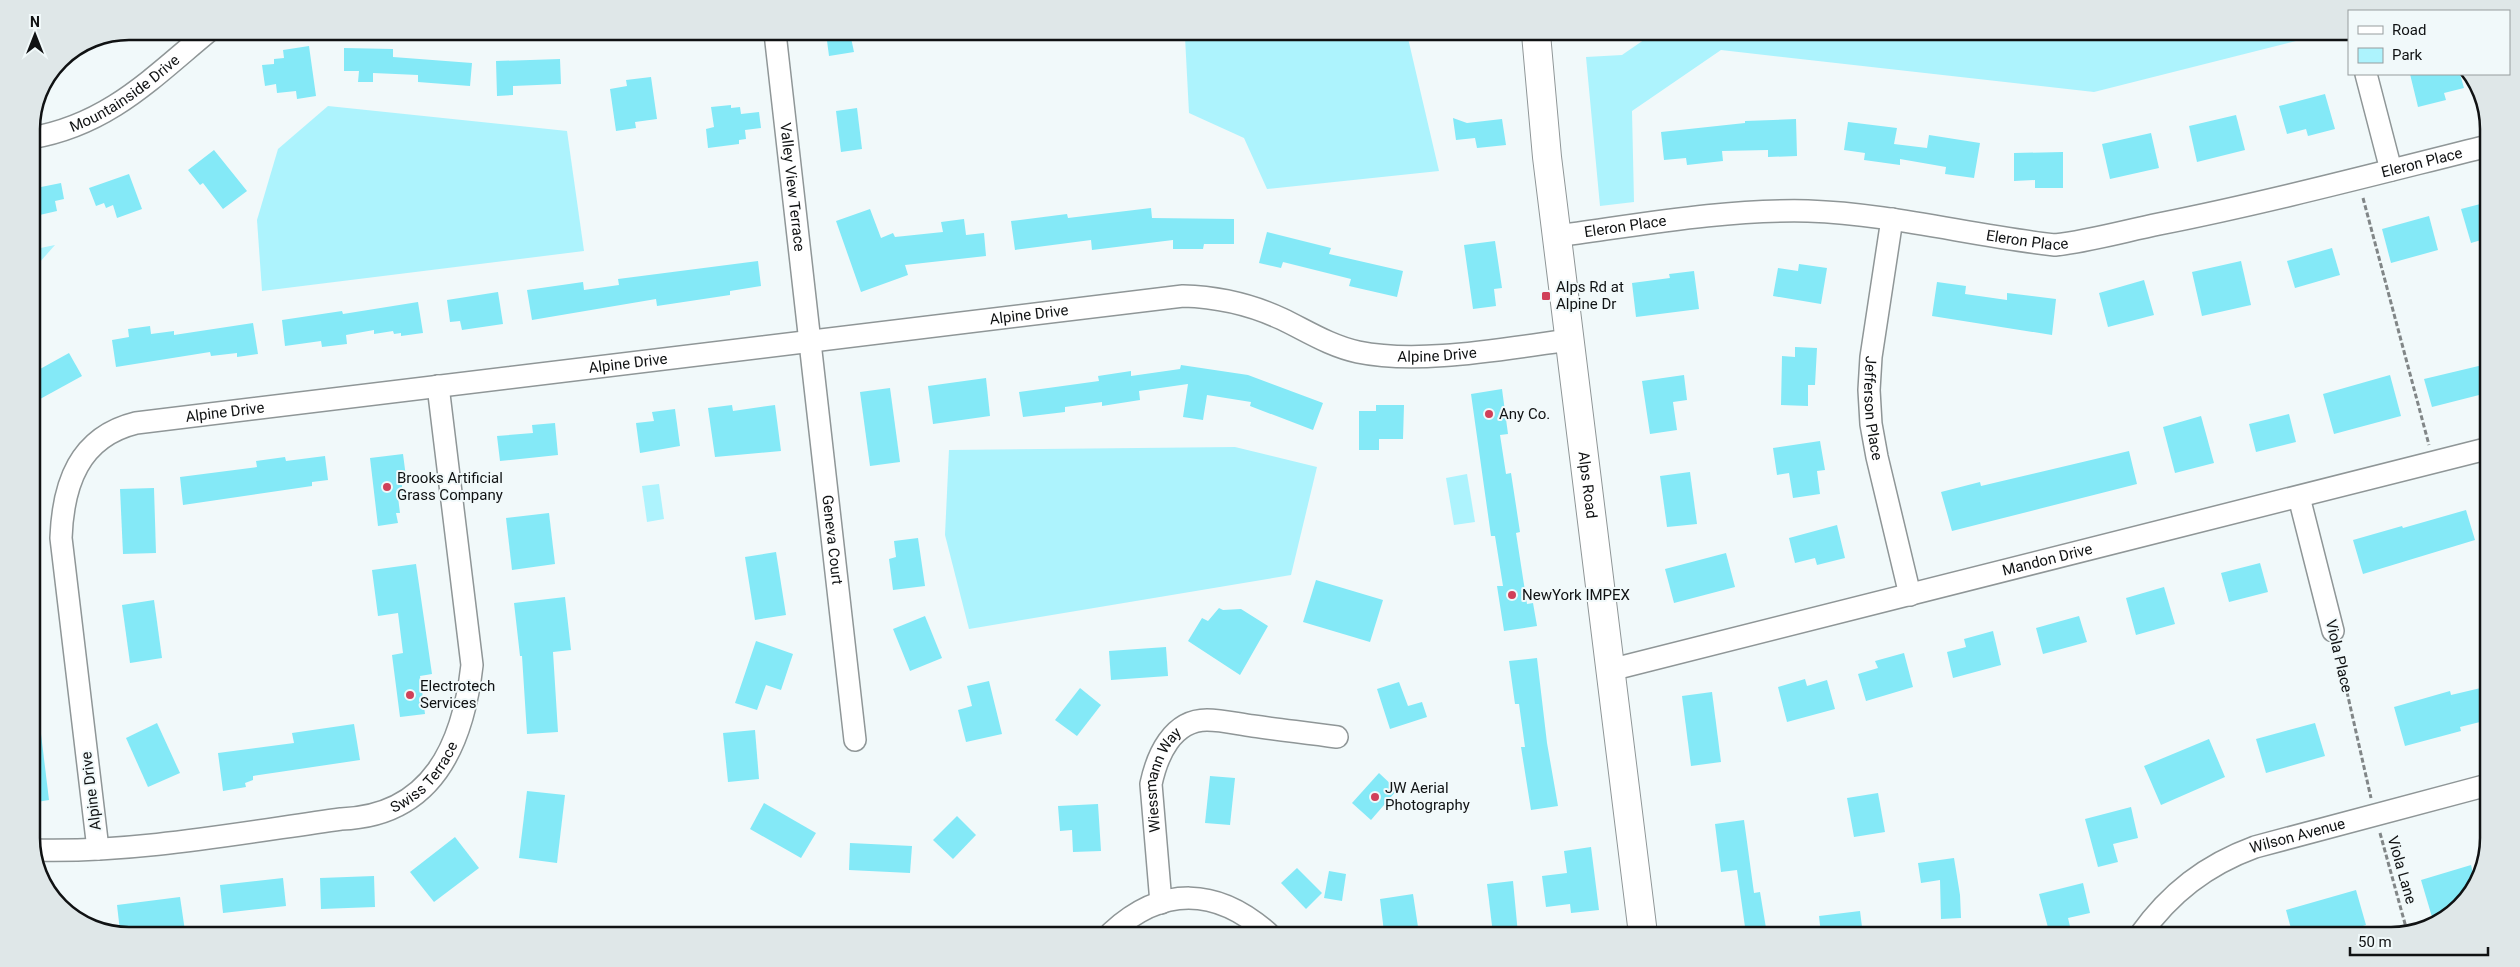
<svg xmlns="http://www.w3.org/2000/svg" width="2520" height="967" font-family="Roboto,sans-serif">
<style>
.green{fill:#adf3fd}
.building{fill:#84e9f7}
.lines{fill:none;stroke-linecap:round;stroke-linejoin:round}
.minor-casing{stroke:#8f9697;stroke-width:24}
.secondary-casing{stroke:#8f9697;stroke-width:30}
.path{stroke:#818687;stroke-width:3;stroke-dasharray:5 2.5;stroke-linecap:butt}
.minor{stroke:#fff;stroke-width:21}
.secondary{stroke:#fff;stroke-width:28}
.poi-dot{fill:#d04059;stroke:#f1f9fa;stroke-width:2}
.labels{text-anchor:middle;stroke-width:4;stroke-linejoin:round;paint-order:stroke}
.street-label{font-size:15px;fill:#101213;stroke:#f1f9fa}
.poi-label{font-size:15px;fill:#101213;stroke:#f1f9fa;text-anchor:start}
.rim{fill:none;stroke:#101213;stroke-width:2.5}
</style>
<rect width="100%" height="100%" fill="#f1f9fa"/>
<g class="green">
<polygon points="1198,34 1407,34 1439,171 1267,189 1244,138 1189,113 1185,37"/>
<polygon points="1651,35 2316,36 2094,92 1721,50 1632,111 1634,202 1600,206 1586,57 1622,55"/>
<polygon points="328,106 567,131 584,251 262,291 257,220 278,149"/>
<polygon points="55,245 31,272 31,250"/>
<polygon points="1235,447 1317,467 1291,575 969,629 945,535 949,450"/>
<polygon points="1467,474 1475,522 1454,525 1446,478"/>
<polygon points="659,484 664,519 647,522 642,486"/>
</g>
<g class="building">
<polygon points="826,33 850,33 854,52 829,56"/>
<polygon points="309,46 316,96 297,99 296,91 277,93 276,84 265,86 262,65 274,64 274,59 284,58 283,50"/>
<polygon points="344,48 393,49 393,57 472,63 470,86 418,82 418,75 373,73 373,82 358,82 359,71 344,71"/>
<polygon points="560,59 561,84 513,86 513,95 497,96 496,61"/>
<polygon points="2410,74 2460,74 2464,88 2444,93 2446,100 2418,107"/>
<polygon points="651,77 657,119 635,122 636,128 616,131 610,89 627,86 626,80"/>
<polygon points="2325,94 2335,129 2308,136 2306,129 2287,134 2279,106"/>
<polygon points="731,105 731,108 740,107 741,114 759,112 761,128 745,130 746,139 739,140 739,144 708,148 706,129 714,127 711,107"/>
<polygon points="857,108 862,149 841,152 836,111"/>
<polygon points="2236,115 2245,150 2197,162 2189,126"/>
<polygon points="1453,118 1467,123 1502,119 1506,145 1477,148 1475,138 1456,140"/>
<polygon points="1796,119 1797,156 1768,157 1768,150 1722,151 1723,161 1687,165 1686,158 1664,160 1661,132 1745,123 1745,121"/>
<polygon points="1848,122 1897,128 1894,144 1927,148 1929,135 1980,143 1974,178 1945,174 1946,167 1900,159 1900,165 1864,160 1865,153 1844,150"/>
<polygon points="2151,133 2159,168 2110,179 2102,144"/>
<polygon points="214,150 247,191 223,209 203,183 200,185 188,170"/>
<polygon points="2063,152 2063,188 2035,188 2035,180 2014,181 2014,153"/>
<polygon points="129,174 142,209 117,218 113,205 106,208 104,203 96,206 89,188"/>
<polygon points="61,183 64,199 55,201 57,211 31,217 31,189"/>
<polygon points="2488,202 2488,238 2471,243 2461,209"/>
<polygon points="1151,208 1152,218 1234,219 1234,244 1204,244 1203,249 1173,249 1173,240 1092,250 1091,240 1015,250 1011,221 1067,214 1068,218"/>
<polygon points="870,209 881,238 893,233 895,237 943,232 941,222 964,219 966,235 984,233 986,256 905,265 908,275 861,292 836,221"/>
<polygon points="2429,216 2438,250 2391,263 2382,229"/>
<polygon points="1267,232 1331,248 1329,254 1403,271 1397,297 1349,286 1351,279 1283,262 1281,268 1259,263"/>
<polygon points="1495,241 1502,288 1494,289 1496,306 1473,309 1464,245"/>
<polygon points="2332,248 2340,275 2295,288 2287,261"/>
<polygon points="758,261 761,286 730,291 730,295 657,306 656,299 532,320 527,290 583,282 584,290 619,285 618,279"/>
<polygon points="2241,261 2251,305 2202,316 2192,272"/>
<polygon points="1799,264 1827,268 1821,304 1773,296 1778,268 1798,271"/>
<polygon points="1694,271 1699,309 1636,317 1632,283 1670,278 1669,274"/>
<polygon points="2144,280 2154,315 2108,327 2099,293"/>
<polygon points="1937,282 1966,286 1965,294 2007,300 2007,293 2056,299 2052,335 1932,316"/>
<polygon points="498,292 503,324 462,330 460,321 450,322 447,300"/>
<polygon points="418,302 423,333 401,336 401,333 394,334 393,331 374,334 374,330 346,335 347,344 322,347 321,341 285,346 282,320 342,311 343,314"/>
<polygon points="253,323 258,354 237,357 237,353 211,356 210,352 116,367 112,340 129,337 128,329 150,326 151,334 174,331 174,335"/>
<polygon points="1795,347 1817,348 1815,385 1808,385 1808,406 1781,405 1782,356 1795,357"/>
<polygon points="69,353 82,376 31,404 31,374"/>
<polygon points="2487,364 2487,393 2432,407 2424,379"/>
<polygon points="1181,365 1248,375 1323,403 1313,430 1250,406 1251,402 1207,395 1203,420 1183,417 1188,384 1139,391 1140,400 1102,406 1102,402 1065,407 1065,412 1023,417 1019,392 1099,381 1098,376 1131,371 1131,376 1180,369"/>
<polygon points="1684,375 1687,400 1673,402 1677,430 1650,434 1642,381"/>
<polygon points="2390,375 2401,416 2334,434 2323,394"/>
<polygon points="986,378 990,416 933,424 928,386"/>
<polygon points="890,388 900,462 870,466 860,392"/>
<polygon points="1502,389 1508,434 1500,435 1506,474 1511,473 1520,532 1516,533 1527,604 1533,603 1537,626 1504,631 1497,586 1503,586 1495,536 1491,536 1471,394"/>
<polygon points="732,405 733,411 775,405 781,451 715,457 708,408"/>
<polygon points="1376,405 1404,405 1403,439 1379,439 1379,450 1359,450 1359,411 1376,411"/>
<polygon points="675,409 680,446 640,453 636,423 654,421 652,412"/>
<polygon points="2289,414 2296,442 2256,452 2249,424"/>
<polygon points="2201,416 2214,463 2175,473 2163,427"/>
<polygon points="555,423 558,455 500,461 497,436 533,433 532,425"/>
<polygon points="1820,441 1825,470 1817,471 1820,494 1793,498 1789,473 1777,475 1773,448"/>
<polygon points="2129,451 2137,484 1952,531 1941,492 1980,482 1981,486"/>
<polygon points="403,454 406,477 401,477 403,496 398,497 400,513 396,513 398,523 378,526 370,458"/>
<polygon points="325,456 328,480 312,482 312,486 183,505 180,477 257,467 256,461 285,457 286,461"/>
<polygon points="1690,472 1697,524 1667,527 1660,476"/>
<polygon points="154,488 156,553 123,554 120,489"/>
<polygon points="2466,510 2475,540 2363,574 2353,540 2402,526 2403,528"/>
<polygon points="549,513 555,564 512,570 506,518"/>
<polygon points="1837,525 1845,558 1817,565 1815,558 1795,563 1789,538"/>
<polygon points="918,538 925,586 893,590 889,559 896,557 894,541"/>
<polygon points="776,552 786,615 755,620 745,557"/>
<polygon points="1726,553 1735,587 1674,603 1665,569"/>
<polygon points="2260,563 2268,592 2229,602 2221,573"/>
<polygon points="416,564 432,674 420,676 425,714 400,717 392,655 403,653 398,613 378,616 372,570"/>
<polygon points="1316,580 1383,600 1370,642 1303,622"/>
<polygon points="2164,587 2175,624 2136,635 2126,598"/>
<polygon points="565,597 571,650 553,652 558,732 527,734 522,656 520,656 514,603"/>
<polygon points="154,600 162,658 130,663 122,605"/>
<polygon points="1219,608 1223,610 1241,609 1268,626 1240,675 1188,641 1202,618 1208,621"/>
<polygon points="925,616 942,658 910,671 893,629"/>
<polygon points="2079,616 2087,642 2043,654 2036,628"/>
<polygon points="1993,631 2001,665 1953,678 1947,652 1966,647 1964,639"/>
<polygon points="756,641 793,654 781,690 766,685 757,710 735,703"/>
<polygon points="1166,647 1168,676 1111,680 1109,651"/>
<polygon points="1904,653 1913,687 1866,701 1858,674 1878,668 1875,661"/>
<polygon points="1537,658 1547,743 1558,806 1531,810 1521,747 1525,747 1519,704 1515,704 1509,661"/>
<polygon points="1805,679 1807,686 1827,680 1835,709 1787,722 1778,687"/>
<polygon points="989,681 1002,734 966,742 958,710 972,706 967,686"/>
<polygon points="1399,682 1408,706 1422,702 1427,717 1390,729 1377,689"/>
<polygon points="2485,687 2484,721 2460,727 2461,731 2405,746 2394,707 2450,691 2451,695"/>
<polygon points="1080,688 1101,705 1077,736 1055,720"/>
<polygon points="1712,692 1721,762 1691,766 1682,696"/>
<polygon points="157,723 180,773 148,787 126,738"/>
<polygon points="2315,723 2325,756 2266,773 2256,739"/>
<polygon points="354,724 360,760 253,776 253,780 245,783 246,787 223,791 218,753 294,743 292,733"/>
<polygon points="755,730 759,779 728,782 723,733"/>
<polygon points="41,734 49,800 31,803 31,735"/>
<polygon points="2209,739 2225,777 2161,805 2144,766"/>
<polygon points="1379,773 1397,790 1371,820 1352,803"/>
<polygon points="1210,776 1235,778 1230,825 1205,823"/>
<polygon points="527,791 565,795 557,863 519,858"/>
<polygon points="1878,793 1885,832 1854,837 1847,798"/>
<polygon points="764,803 816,833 801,858 750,829"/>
<polygon points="1098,804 1101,851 1073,852 1072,830 1060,831 1058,806"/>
<polygon points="2131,807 2138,838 2113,844 2118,862 2098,867 2085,819"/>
<polygon points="957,816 976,835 953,859 933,840"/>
<polygon points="1744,820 1754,893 1760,892 1767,934 1746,934 1737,870 1721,872 1715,824"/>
<polygon points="455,837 479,868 434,902 410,872"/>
<polygon points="850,843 912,846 910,873 849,870"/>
<polygon points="1591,847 1599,910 1571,913 1570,904 1546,907 1542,876 1567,873 1564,851"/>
<polygon points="1954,858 1960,895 1961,918 1941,919 1940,880 1921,883 1918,863"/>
<polygon points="2471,865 2475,881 2451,912 2432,917 2421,880"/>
<polygon points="1297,868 1322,893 1306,909 1281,883"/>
<polygon points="1329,871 1346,874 1342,901 1324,898"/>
<polygon points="374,876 375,907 321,909 320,878"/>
<polygon points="283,878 286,906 223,913 220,885"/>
<polygon points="1513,881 1518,934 1493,934 1487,884"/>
<polygon points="2083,883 2090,913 2068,918 2072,935 2050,935 2039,894"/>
<polygon points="2356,890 2366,925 2330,936 2293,936 2286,910"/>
<polygon points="1413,894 1418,927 1384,932 1380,899"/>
<polygon points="180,897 185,931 120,931 117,905"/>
<polygon points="1860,911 1863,935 1821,934 1819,916"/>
</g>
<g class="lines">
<g class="minor-casing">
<g id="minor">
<path id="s1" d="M775,33l80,707"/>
<polyline points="2366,74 2391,170"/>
<path id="s2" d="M31,138c77,-13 121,-60 178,-107"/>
<path id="s3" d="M1892,219l-21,138 -2,33 2,34 6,33 33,138"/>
<path id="s4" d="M1557,236c82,-11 168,-27 251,-25 84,3 165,25 247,34 35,-4 70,-14 104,-21 111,-22 220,-51 329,-78"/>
<polyline points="2299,497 2333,631"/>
<path id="s5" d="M1610,670l876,-221"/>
<path id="s6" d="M98,849l-37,-311c2,-54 18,-101 75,-115l1047,-127c35,1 67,8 99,23 25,12 48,27 76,33 63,13 148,-4 212,-12"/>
<path id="s7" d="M33,850c103,3 207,-17 308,-31 91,-3 122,-74 131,-154l-34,-279"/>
<path id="s8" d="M1161,903l-10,-119c6,-28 21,-64 56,-64 15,0 31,4 46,6 28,4 56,7 84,11"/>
<path d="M1111,933c52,-48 106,-45 157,0"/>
<path id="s9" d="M2140,935c30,-42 66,-70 115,-88l229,-61"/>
</g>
</g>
<g class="secondary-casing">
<g id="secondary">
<path id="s10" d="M1536,34l11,123 96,777"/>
</g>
</g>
<g class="path">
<polyline points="2363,198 2429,445"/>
<polyline points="2337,648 2371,798"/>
<polyline points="2380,833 2407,931"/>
</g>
<use href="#minor" class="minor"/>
<use href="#secondary" class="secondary"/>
</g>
<g class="poi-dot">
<rect x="1541" y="291" width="10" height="10" rx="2.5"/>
<circle cx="1489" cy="414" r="5"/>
<circle cx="387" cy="487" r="5"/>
<circle cx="1512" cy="595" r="5"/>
<circle cx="410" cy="695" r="5"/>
<circle cx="1375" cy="797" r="5"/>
</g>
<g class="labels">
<g class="street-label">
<text dy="5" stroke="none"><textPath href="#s2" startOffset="105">Mountainside Drive</textPath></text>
<text dy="5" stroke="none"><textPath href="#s4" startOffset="878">Eleron Place</textPath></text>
<text dy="5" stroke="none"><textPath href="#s1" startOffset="155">Valley View Terrace</textPath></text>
<text dy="5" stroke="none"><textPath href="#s4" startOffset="69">Eleron Place</textPath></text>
<text dy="5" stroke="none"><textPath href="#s4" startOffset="474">Eleron Place</textPath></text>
<text dy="5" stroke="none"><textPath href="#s6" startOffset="1362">Alpine Drive</textPath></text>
<text dy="5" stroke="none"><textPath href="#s6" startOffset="1782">Alpine Drive</textPath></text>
<text dy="5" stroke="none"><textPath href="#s6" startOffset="958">Alpine Drive</textPath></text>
<text dy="5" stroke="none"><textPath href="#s3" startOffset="191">Jefferson Place</textPath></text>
<text dy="5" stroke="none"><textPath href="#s6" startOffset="552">Alpine Drive</textPath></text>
<text dy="5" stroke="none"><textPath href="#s10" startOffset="454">Alps Road</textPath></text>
<text dy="5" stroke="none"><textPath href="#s1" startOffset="510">Geneva Court</textPath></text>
<text dy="5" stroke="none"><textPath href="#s5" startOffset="451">Mandon Drive</textPath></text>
<text transform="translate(2339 656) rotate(77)" y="5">Viola Place</text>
<text dy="5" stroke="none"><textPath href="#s7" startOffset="408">Swiss Terrace</textPath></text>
<text dy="5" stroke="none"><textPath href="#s8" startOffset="126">Wiessmann Way</textPath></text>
<text transform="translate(91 791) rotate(-97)" y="5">Alpine Drive</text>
<text dy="5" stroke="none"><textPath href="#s9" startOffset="191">Wilson Avenue</textPath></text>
<text transform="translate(2402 870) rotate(74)" y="5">Viola Lane</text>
</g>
<g class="poi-label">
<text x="1556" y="292">Alps Rd at<tspan x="1556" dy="17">Alpine Dr</tspan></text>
<text x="1499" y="419">Any Co.</text>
<text x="397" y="483">Brooks Artificial<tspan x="397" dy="17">Grass Company</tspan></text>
<text x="1522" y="600">NewYork IMPEX</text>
<text x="420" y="691">Electrotech<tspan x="420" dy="17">Services</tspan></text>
<text x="1385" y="793">JW Aerial<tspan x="1385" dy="17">Photography</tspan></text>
</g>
</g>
<path d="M0 0H2520V967H0ZM129 40H2391A89 89 0 0 1 2480 129V838A89 89 0 0 1 2391 927H129A89 89 0 0 1 40 838V129A89 89 0 0 1 129 40Z" fill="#dfe7e8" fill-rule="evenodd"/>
<path class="rim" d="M129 40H2391A89 89 0 0 1 2480 129V838A89 89 0 0 1 2391 927H129A89 89 0 0 1 40 838V129A89 89 0 0 1 129 40Z"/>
<rect x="2348" y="10" width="162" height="65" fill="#f1f9fa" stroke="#979d9e"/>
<rect x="2358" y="26" width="25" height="8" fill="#ffffff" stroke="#979d9e"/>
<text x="2392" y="35" font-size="15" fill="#101213">Road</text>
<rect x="2358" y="48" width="25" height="15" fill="#adf3fd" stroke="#979d9e"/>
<text x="2392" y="60" font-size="15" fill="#101213">Park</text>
<g transform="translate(35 35)" stroke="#f1f9fa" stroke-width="4" paint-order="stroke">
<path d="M0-4L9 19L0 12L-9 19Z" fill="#101213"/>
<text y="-8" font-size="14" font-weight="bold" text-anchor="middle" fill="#101213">N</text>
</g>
<path d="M2350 947v8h138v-8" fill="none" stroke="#101213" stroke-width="2.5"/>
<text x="2358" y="947" font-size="15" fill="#101213" stroke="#f1f9fa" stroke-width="4" paint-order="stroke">50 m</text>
</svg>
